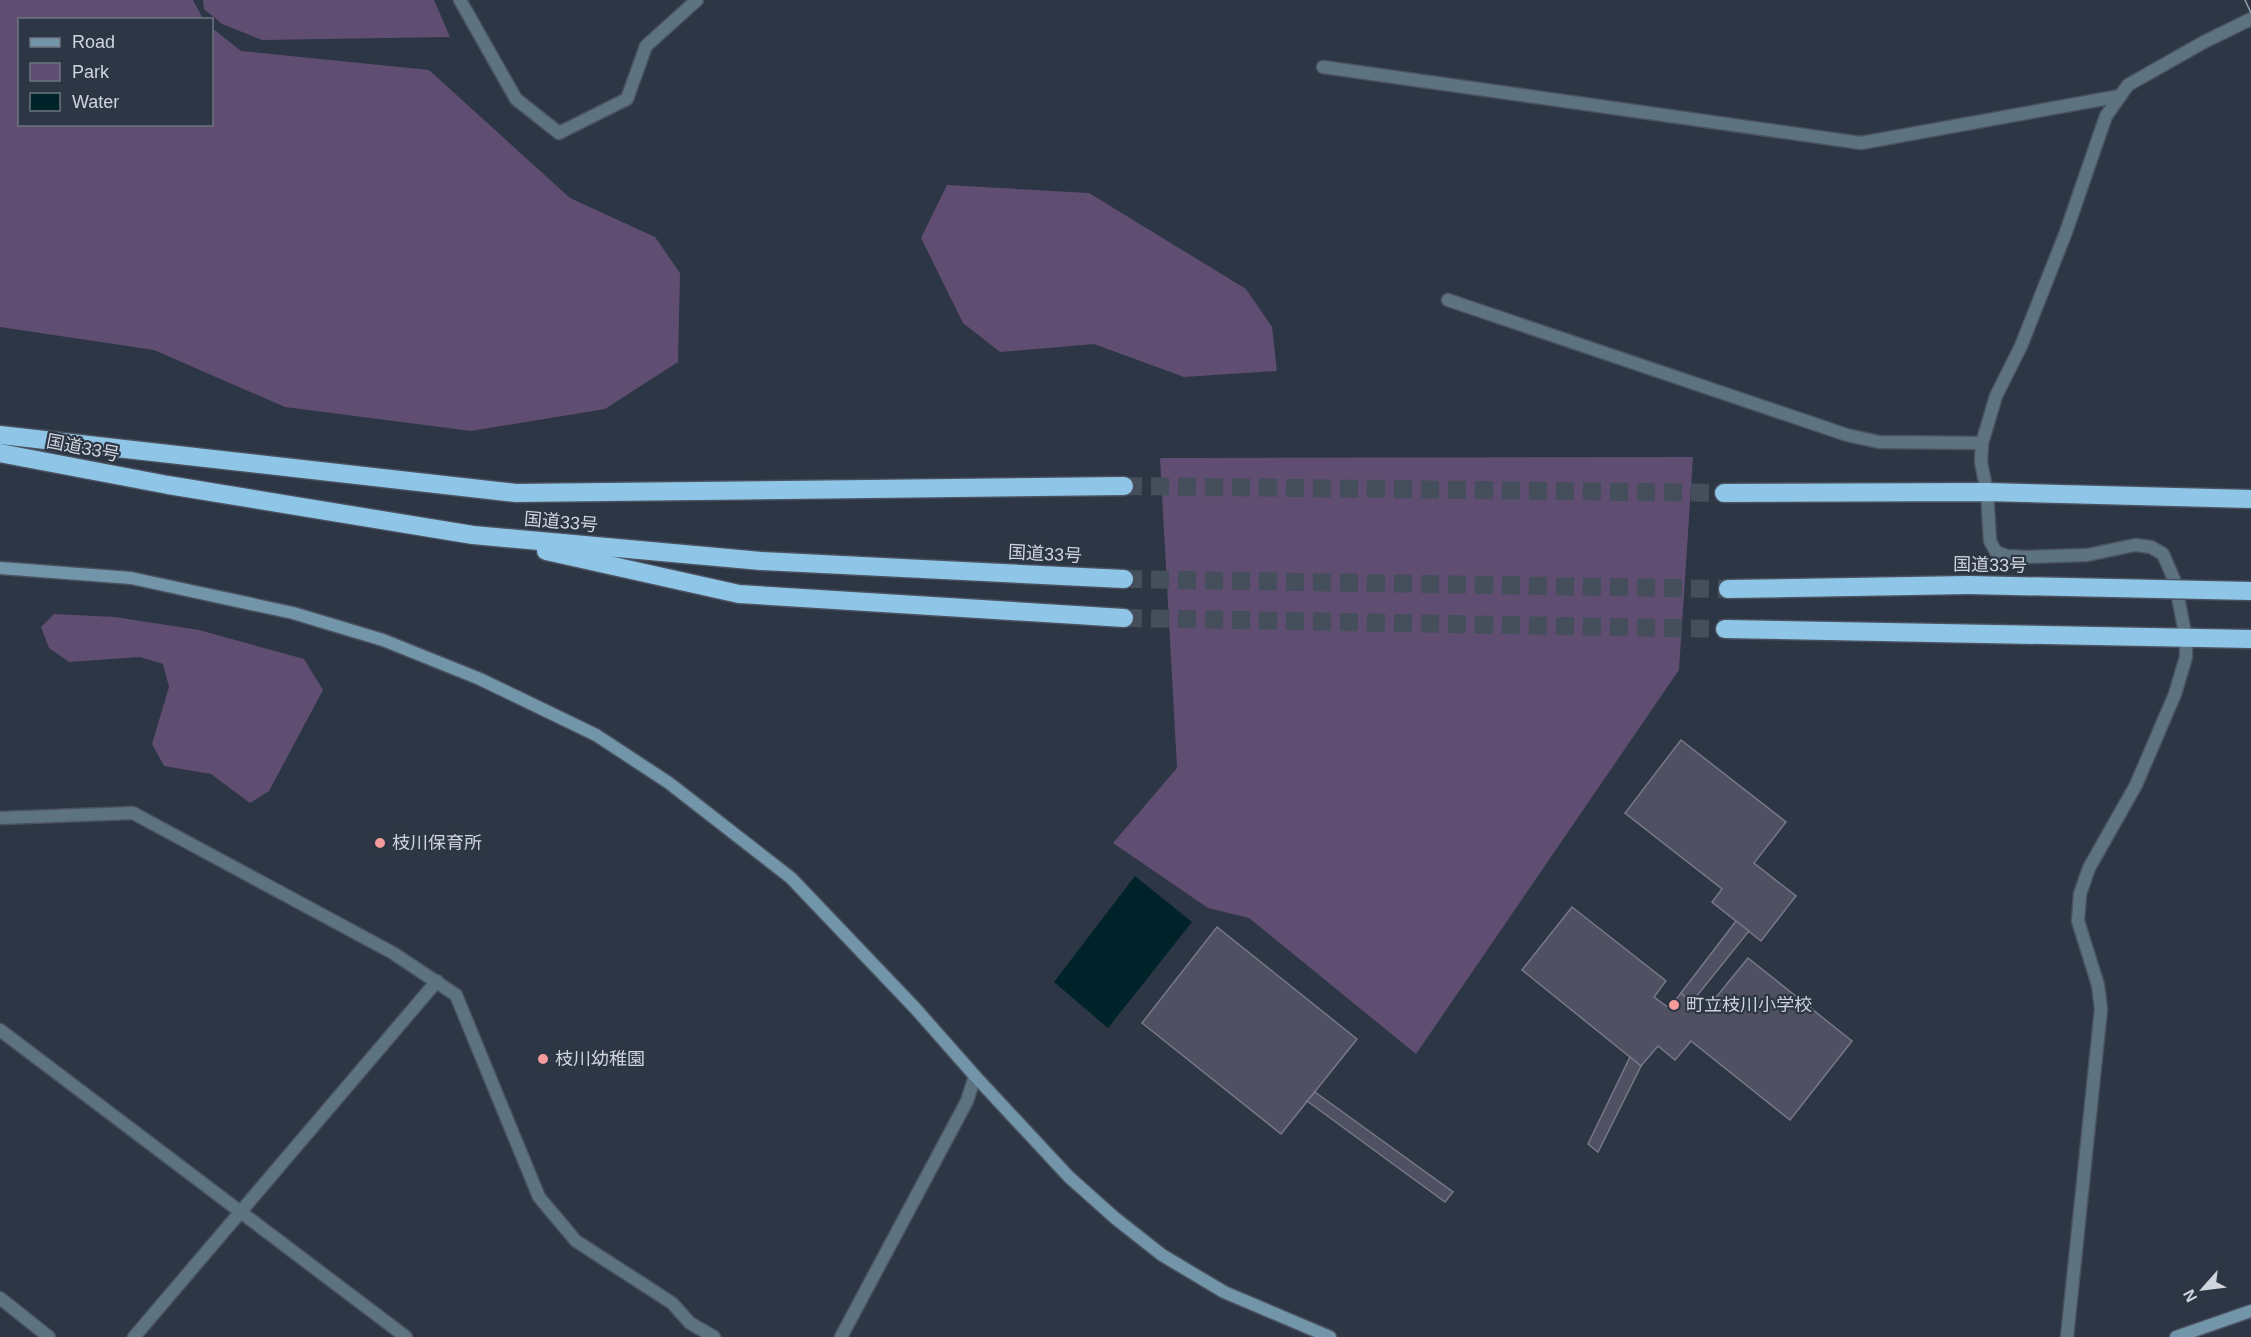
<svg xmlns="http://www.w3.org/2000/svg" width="2251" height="1337" font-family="Arial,'Noto Sans JP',sans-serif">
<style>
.green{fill:#5f4e71}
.water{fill:#00232a}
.building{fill:#4f5061;stroke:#77788a;stroke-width:1.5}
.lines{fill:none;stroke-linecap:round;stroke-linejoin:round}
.highway-tunnel{stroke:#454e5b;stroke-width:18;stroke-dasharray:18 9;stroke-linecap:butt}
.street-casing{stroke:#4a5260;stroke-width:15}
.secondary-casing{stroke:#4a5260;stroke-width:15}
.highway-casing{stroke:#4a5260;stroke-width:21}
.street{stroke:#5d7380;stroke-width:12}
.secondary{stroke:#7295aa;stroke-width:12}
.highway{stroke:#8fc6e7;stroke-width:18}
.tram{stroke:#9aa0ab;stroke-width:1.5}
.highway-bridge-casing{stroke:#4a5260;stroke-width:21;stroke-linecap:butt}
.highway-bridge{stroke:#8fc6e7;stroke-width:18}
.poi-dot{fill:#f59b9b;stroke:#2d3644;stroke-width:2}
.labels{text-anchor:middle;stroke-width:4.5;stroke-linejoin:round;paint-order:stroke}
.street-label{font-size:18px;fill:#cfd4dd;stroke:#2d3644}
.poi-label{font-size:18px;fill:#cfd4dd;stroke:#2d3644;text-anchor:start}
</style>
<rect width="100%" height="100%" fill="#2d3644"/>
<g class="green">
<polygon points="0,0 193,0 203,19 20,20 20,124 212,124 212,28 241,51 429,70 570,198 655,237 680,273 678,362 605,409 471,431 285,407 154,350 0,327"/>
<polygon points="203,0 434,0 450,37 262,40 222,24 204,9"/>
<polygon points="947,185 1089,193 1246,289 1272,327 1277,371 1184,377 1094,344 1000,352 963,323 921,238"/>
<polygon points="1693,457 1679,670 1416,1054 1249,918 1208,908 1113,843 1177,768 1160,458"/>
<polygon points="54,614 115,617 199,630 304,659 323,690 269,791 250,803 211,774 164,766 152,744 169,687 163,664 140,657 69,662 49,648 41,627"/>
</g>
<polygon class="water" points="1135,876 1192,922 1108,1028 1054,982"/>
<g class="building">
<polygon points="1681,740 1786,822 1754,863 1796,896 1761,941 1712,902 1722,889 1625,813"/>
<polygon points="1572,907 1666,981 1654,997 1669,1008 1681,993 1704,1012 1748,958 1852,1041 1790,1120 1691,1041 1675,1060 1658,1046 1641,1066 1522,970"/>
<polygon points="1736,921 1749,931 1692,1002 1681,993"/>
<polygon points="1217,927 1357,1039 1281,1134 1142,1023"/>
<polygon points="1630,1057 1641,1066 1598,1152 1588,1144"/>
<polygon points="1315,1092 1453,1192 1445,1202 1307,1101"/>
</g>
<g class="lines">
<g class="highway-tunnel">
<polyline points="1124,486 1724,493"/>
<polyline points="1124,579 1728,589"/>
<polyline points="1124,618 1725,629"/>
</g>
<g class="street-casing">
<g id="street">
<polyline points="460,0 516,99 559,133 627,99 646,46 697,0"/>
<polyline points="1323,67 1861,143 2120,96"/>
<polyline points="1448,300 1847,435 1879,442 1982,443"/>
<polyline points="0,818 133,813 393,953 456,995 539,1197 576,1241 672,1303 690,1323 714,1337"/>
<polyline points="0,1030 406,1337"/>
<polyline points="0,1298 49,1337"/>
<polyline points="134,1337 437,981"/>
<polyline points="841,1337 967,1101 975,1076"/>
<polyline points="2067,1337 2101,1009 2098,985 2078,921 2080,894 2089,868 2136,785 2175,694 2186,657 2186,638 2175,582 2163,554 2151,547 2135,545 2087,555 2027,557 2007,556 1996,552 1990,541 1987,492 1981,462 1982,443 1996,396 2021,346 2066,232 2106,116 2128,85 2204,42 2251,19"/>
</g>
</g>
<g class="secondary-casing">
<g id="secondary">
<polyline points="0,568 131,578 293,613 383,640 480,679 596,735 669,783 791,878 915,1008 975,1076 1069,1177 1115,1218 1162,1255 1224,1292 1330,1337"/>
<polyline points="2176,1337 2251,1311"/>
</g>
</g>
<g class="highway-casing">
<g id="highway">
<polyline points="0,435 516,493 1124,486"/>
<polyline points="0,453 168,485 473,535 761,561 1124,579"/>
<polyline points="1724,493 1987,492 2251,499"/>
<polyline points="546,551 739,594 1124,618"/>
<polyline points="1728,589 1969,585"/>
<polyline points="1725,629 2251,639"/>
</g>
</g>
<use href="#street" class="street"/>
<use href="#secondary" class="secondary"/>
<use href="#highway" class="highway"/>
<polyline class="tram" points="2245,0 2251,13"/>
<g class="highway-bridge-casing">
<polyline id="highway-bridge" points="1969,585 2251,591"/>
</g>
<use href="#highway-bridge" class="highway-bridge"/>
</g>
<g class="poi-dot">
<circle cx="380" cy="843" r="6"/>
<circle cx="1674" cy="1005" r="6"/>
<circle cx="543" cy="1059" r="6"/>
</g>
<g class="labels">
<g class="street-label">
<text transform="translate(83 448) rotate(11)" y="6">国道33号</text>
<text transform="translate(561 522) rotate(5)" y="6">国道33号</text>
<text transform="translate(1045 554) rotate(3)" y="6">国道33号</text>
<text transform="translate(1990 565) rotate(1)" y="6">国道33号</text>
</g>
<g class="poi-label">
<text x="392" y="849">枝川保育所</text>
<text x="1686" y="1011">町立枝川小学校</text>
<text x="555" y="1065">枝川幼稚園</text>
</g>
</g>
<rect x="18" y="18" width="195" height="108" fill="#2d3644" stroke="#6e7581" stroke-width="1.5"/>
<rect x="30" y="38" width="30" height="9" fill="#7295aa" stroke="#6e7581" stroke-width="1.5"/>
<text x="72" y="48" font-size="18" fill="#cfd4dd">Road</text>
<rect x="30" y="63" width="30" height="18" fill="#5f4e71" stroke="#6e7581" stroke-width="1.5"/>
<text x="72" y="78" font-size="18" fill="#cfd4dd">Park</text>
<rect x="30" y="93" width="30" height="18" fill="#00232a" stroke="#6e7581" stroke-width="1.5"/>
<text x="72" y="108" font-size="18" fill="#cfd4dd">Water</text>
<g transform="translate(2203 1289) rotate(242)" stroke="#2d3644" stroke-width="4.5" paint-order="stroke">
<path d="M0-4.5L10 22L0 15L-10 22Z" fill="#cfd4dd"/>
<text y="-9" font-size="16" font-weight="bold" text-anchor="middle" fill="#cfd4dd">N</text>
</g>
</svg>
